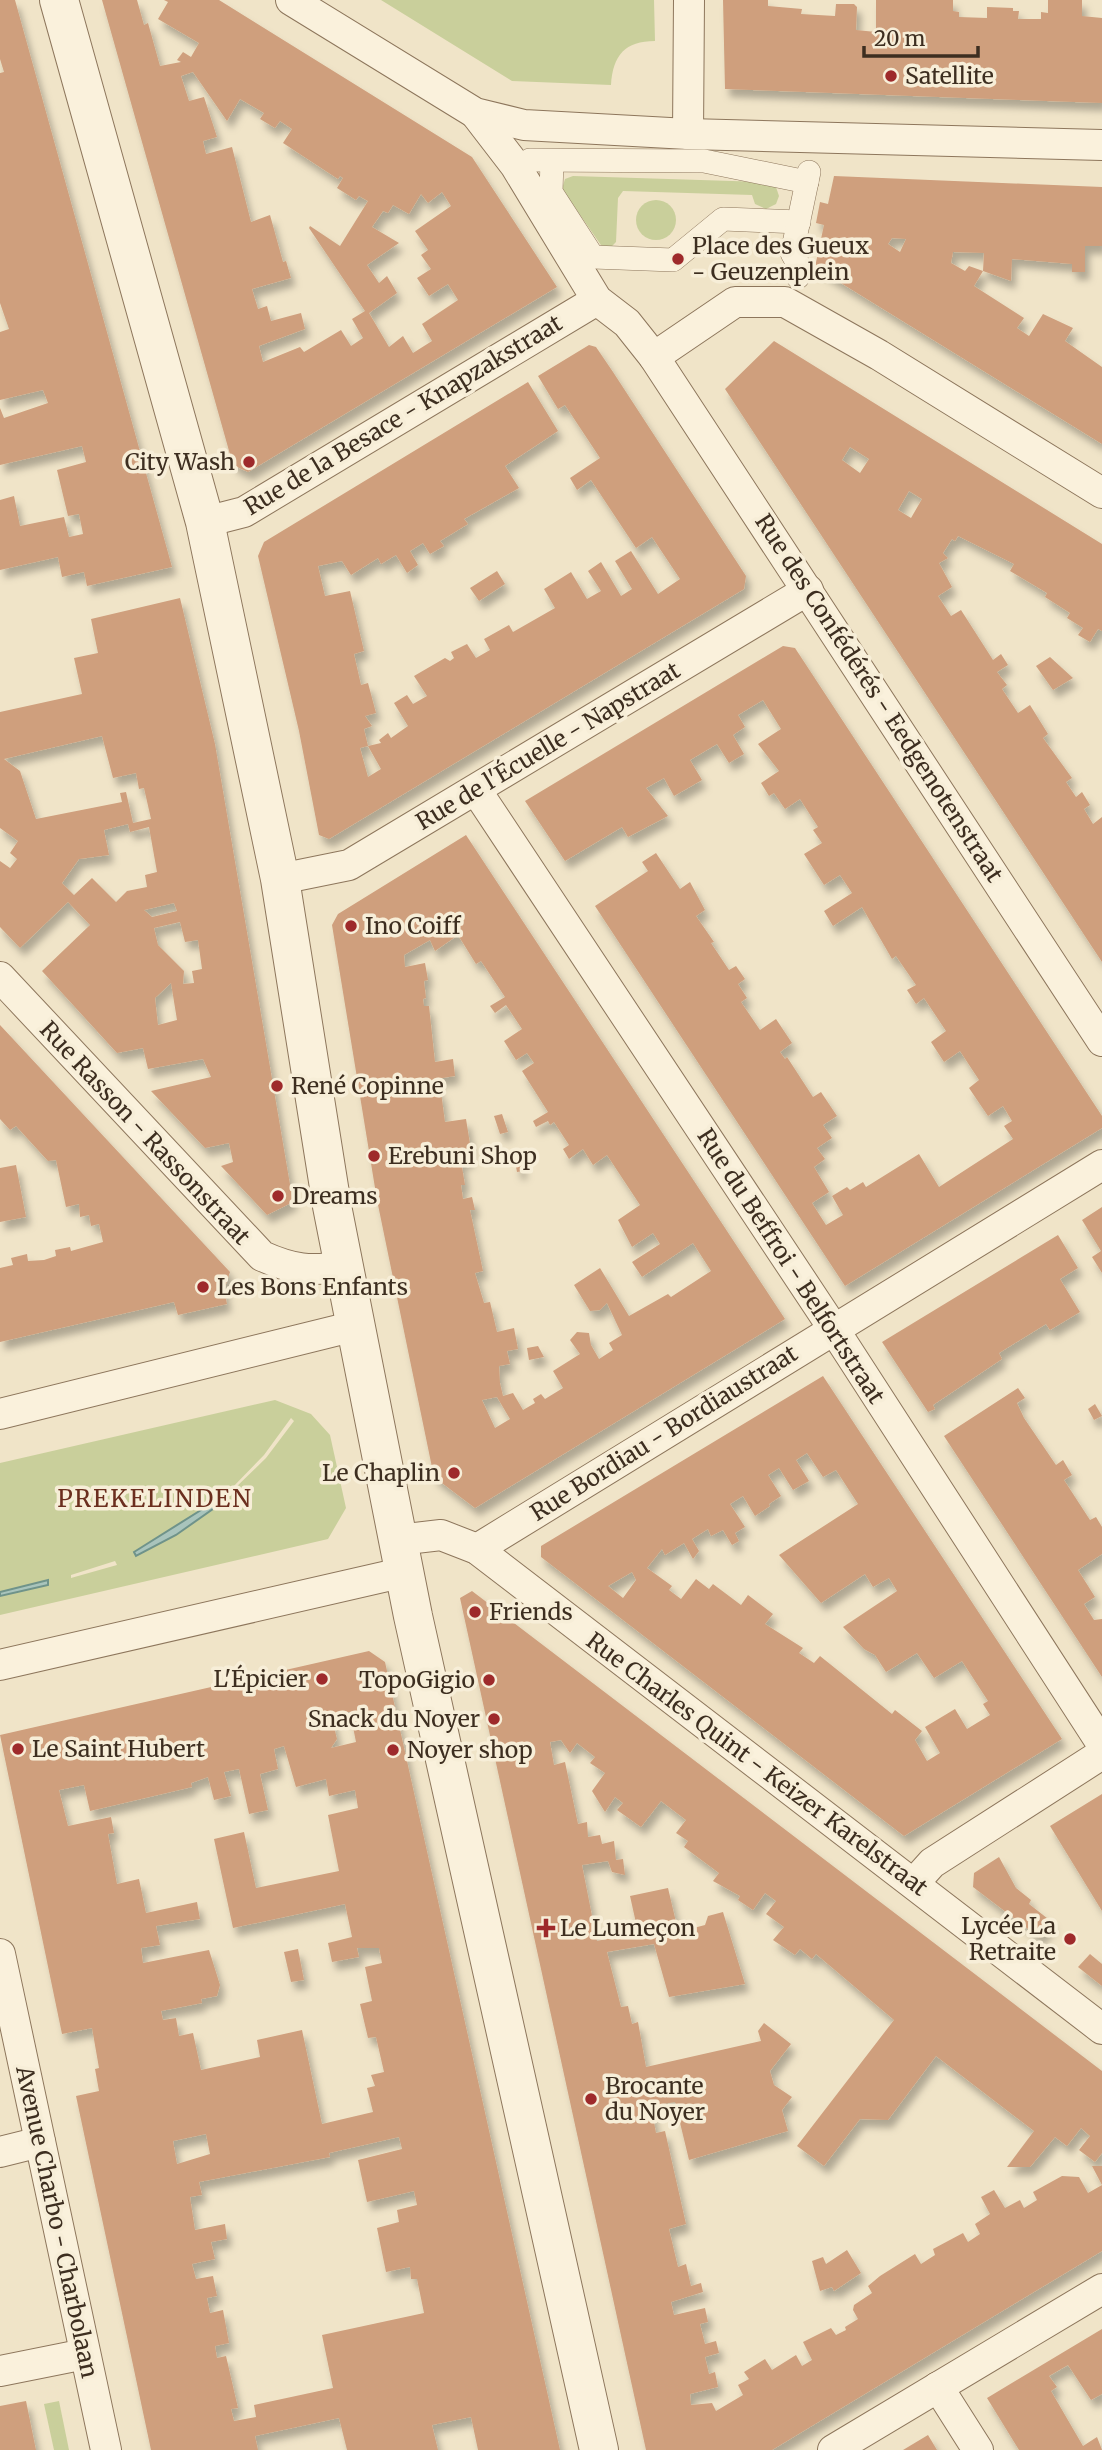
<svg xmlns="http://www.w3.org/2000/svg" width="1102" height="2450" font-family="Merriweather,serif">
<style>
.green{fill:#c9cf9b;fill-rule:evenodd}
.water{fill:#a9c4bc;stroke:#6f938a;stroke-width:2}
.building{fill:#cf9f7d;fill-rule:evenodd;filter:url(#shadow)}
.lines{fill:none;stroke-linecap:round;stroke-linejoin:round}
.pedestrian-casing{stroke:#8d765c;stroke-width:24}
.minor-casing{stroke:#8d765c;stroke-width:32}
.tertiary-casing{stroke:#8d765c;stroke-width:40}
.pedestrian{stroke:#faf1dc;stroke-width:23}
.minor{stroke:#faf1dc;stroke-width:30}
.tertiary{stroke:#faf1dc;stroke-width:38}
.poi-dot{fill:#9e2a2b;stroke:#f7eed8;stroke-width:2.5}
.labels{text-anchor:middle;stroke-width:7;stroke-linejoin:round;paint-order:stroke}
.poi-label{font-size:23px;fill:#3d2e20;stroke:#f7eed8;text-anchor:start}
.street-label{font-size:23px;fill:#3d2e20;stroke:#f7eed8}
.neighbourhood-label{font-size:24px;letter-spacing:2px;fill:#6b2e1e;stroke:#f7eed8}
</style>
<defs>
<filter id="shadow"><feDropShadow dx="4.5" dy="8" stdDeviation="3.5" flood-color="#0004"/></filter>
</defs>
<rect width="100%" height="100%" fill="#f0e4c8"/>
<g class="green">
<path d="M381,0h273l1,41c-30,0 -42,14 -44,44l-99,-4z"/>
<polygon points="573,176 766,182 776,187 779,196 776,204 766,209 755,204 752,195 623,191 618,198 616,242 611,247 603,248 562,189 565,179"/>
<circle cx="656" cy="220" r="20"/>
<path d="M275,1400l36,14 19,21 16,73 -18,31 -328,76v-19l48,-12 -1,-4 -47,12v-129zM291,1418l3,3 -28,37 -34,33 -1,-2 33,-34zM217,1500l3,5 -44,30 -40,21 -2,-4zM115,1561l2,4 -46,13v-3z"/>
<polygon points="59,2401 69,2450 54,2450 44,2404"/>
</g>
<g class="water">
<polygon points="217,1500 220,1504 176,1535 136,1556 134,1552"/>
<polygon points="48,1580 48,1585 0,1596 0,1592"/>
</g>
<g class="building">
<polygon points="0,0 15,0 172,567 87,586 84,572 62,577 58,557 0,570 0,500 14,496 20,526 64,517 69,537 83,534 79,514 68,516 57,470 86,462 82,446 0,465 0,408 4,418 48,403 43,390 0,400 0,332 9,329 0,303 0,73 4,72 0,59"/>
<path d="M102,0h35l7,25 4,-2 12,43 21,-4 -4,-2 6,-8 8,5 8,-14 -41,-24 10,-17 -4,-2h55l253,157 85,130 -309,185 -15,-7zM193,72l34,49 13,-22 24,14 -4,6 15,9 5,-7 12,8 -9,14 55,36 2,-3 3,2 -6,10 19,12 3,-4 9,5 -28,45 -30,-20 -1,2 56,83 -13,8 11,19 -12,8 -10,-16 -37,22 -4,-5 -37,15 -4,-16 46,-17 -4,-16 -30,8 -4,-15 -9,3 -6,-20 39,-11 -5,-17 -3,1 -13,-47 -19,7 -19,-75 -26,7 -3,-13 14,-4 -13,-40 -15,4 -8,-25zM442,192l9,14 -36,25 13,19 -7,5 10,14 -14,9 12,18 19,-12 10,16 -36,24 10,17 -19,12 -10,-17 -14,11 -20,-34 28,-20 -10,-17 -8,7 -12,-18 32,-22 -27,-16 11,-16 5,2 5,-8 16,9 12,-20 7,9z"/>
<polygon points="723,0 768,0 768,6 802,9 801,14 835,16 836,4 854,4 857,7 856,30 876,32 876,0 953,0 953,11 959,12 959,17 987,18 987,7 1013,8 1013,11 1019,11 1018,19 1041,19 1041,12 1048,13 1048,0 1082,0 1082,16 1102,18 1102,103 725,89"/>
<path d="M834,176l268,11v59h-17v26h-13v-8l-60,-5 -1,22 -28,-10 1,-18 -31,-1 -2,11 14,8 4,-5 14,5 -9,15 50,32 -7,10 12,8 14,-22 30,14 -8,13 37,26v77l-287,-177 9,-42 -8,-2 4,-21 8,2zM892,238l14,1 -6,13 -12,-8z"/>
<path d="M774,341l328,203v87l-4,-2 -8,13 -12,-7 5,-7 -16,-10 3,-5 -25,-16 2,-4 -37,-22 4,-7 -56,-28 -3,5 -3,-2 -9,14 5,5 -9,5 13,24 -14,9 13,20 10,-6 32,50 8,-6 7,11 -11,7 10,13 -5,4 16,24 12,-8 18,29 -5,4 29,40 -6,4 10,15 6,-5 8,13 -6,4 9,15 9,-7v145l-377,-573zM850,447l19,12 -9,14 -18,-13zM909,491l13,8 -11,19 -13,-8z"/>
<polygon points="589,345 596,347 613,372 746,576 744,589 329,839 319,835 299,731 258,556 264,542 528,382 558,431 505,466 519,488 464,519 468,524 440,541 444,546 430,554 423,543 410,551 418,565 407,573 396,555 381,564 378,558 351,575 342,561 318,566 325,596 350,591 364,651 354,654 361,685 368,683 376,713 365,716 372,726 364,729 368,746 360,748 368,777 381,769 368,746 381,743 379,740 388,733 391,738 408,726 394,703 407,695 413,704 427,696 414,676 445,658 450,661 454,658 451,652 467,644 476,658 490,650 484,639 509,625 513,632 555,608 544,589 571,572 587,599 601,591 588,571 601,562 621,596 632,589 615,561 631,551 658,594 680,579 652,537 636,548 591,480 577,490 570,478 600,458 565,405 558,409 538,376"/>
<polygon points="497,571 505,584 479,601 470,588"/>
<path d="M180,598l35,146 78,458 -26,13 -46,-49 12,-4 -4,-19 -24,5 -54,-57 60,-14 -8,-18 -55,10 -5,-21 -26,5 -75,-82 48,-46 -22,-23 -48,46 -20,-21v-66l10,7 7,-9 -7,-6 8,-12 -18,-13v-116l82,-18 -8,-36 24,-5 -7,-34zM102,736l11,42 23,-5 3,16 5,-1 7,31 -18,4 -7,-31 -6,1 2,9 -86,17 -16,-48 -16,-12zM128,824l2,8 19,-5 8,45 -12,3 2,12 -20,4 -11,11 -24,-24 -18,17 -12,-12 17,-24 30,-4 -5,-25zM174,903l3,8 -25,6 -8,-7zM180,922l5,20 13,-2 4,29 -10,2 2,12 -11,1 1,-13 -26,-26 -4,-17zM171,983l6,37 -19,5 -3,-27z"/>
<polygon points="783,646 795,648 1102,1116 1102,1128 845,1286 595,906 648,871 642,862 656,853 680,889 690,882 705,910 696,916 714,942 711,943 729,970 736,966 745,979 738,984 747,998 741,1002 760,1030 776,1019 792,1043 780,1052 785,1059 787,1057 813,1097 821,1092 837,1116 823,1125 832,1138 817,1148 825,1159 814,1167 829,1192 812,1203 826,1225 843,1215 832,1196 847,1187 850,1190 863,1182 866,1187 919,1154 939,1187 1013,1139 1004,1126 1012,1121 1003,1106 988,1116 969,1088 979,1080 960,1051 944,1062 931,1042 946,1031 924,998 916,1004 907,990 916,985 896,956 892,959 862,907 833,926 824,911 852,893 840,875 824,885 804,854 822,843 813,830 818,827 800,799 785,809 774,793 769,796 761,783 779,771 758,744 781,729 763,700 738,715 745,727 733,735 744,754 729,763 717,744 690,760 702,780 674,796 664,778 646,788 668,816 628,837 622,827 565,861 525,801"/>
<polygon points="1050,657 1073,678 1053,690 1036,666"/>
<path d="M466,835l319,484 -310,189 -41,-31 -57,-277 -45,-275 6,-11zM458,935l18,29 5,-3 24,36 -15,9 5,7 11,-8 16,24 -18,12 12,19 11,-7 7,10 -12,8 26,41 -15,9 3,6 12,-6 2,4 4,-3 15,23 -6,4 6,10 14,-10 10,16 14,-10 33,50 -22,15 14,27 21,-14 7,11 -28,18 10,15 51,-34 18,28 -40,26 -3,-3 -39,22 -29,-48 -26,17 16,26 10,-1 7,-7 15,32 -13,8 4,7 -14,9 -8,-14 -2,-12 -12,-1 -7,8 10,14 -27,17 10,17 -18,11 -4,-5 -8,5 2,4 -12,7 -10,-17 -10,3 -3,-13 -1,-17 11,-2 -3,-13 11,-2 -4,-21 -17,4 -7,-30 -6,1 -9,-30 8,-2 -13,-61h5l-3,-13 -9,2 -2,-14h4l-4,-24 9,-1 -2,-10h3l-5,-31 -21,3 -4,-30h-3l-2,-13 19,-3 -2,-17 -18,3 -6,-56h-5l-1,-7 3,-1 -2,-17 4,-1 -3,-17 -20,4 -1,-12 26,-15 5,11zM497,1397l13,22 -15,9 -13,-28z"/>
<polygon points="0,1025 230,1272 224,1290 227,1304 178,1315 174,1302 0,1342 0,1268 13,1265 11,1258 27,1254 28,1261 44,1260 56,1256 55,1250 70,1247 71,1251 103,1242 99,1224 91,1226 89,1215 80,1217 79,1204 66,1207 56,1160 48,1161 16,1126 10,1130 0,1119"/>
<polygon points="502,1114 508,1132 500,1134 494,1116"/>
<polygon points="515,1161 521,1161 523,1171 517,1172"/>
<polygon points="16,1165 26,1217 0,1222 0,1168"/>
<polygon points="1102,1207 1102,1273 1092,1257 1101,1251 1082,1220"/>
<polygon points="1058,1235 1078,1268 1060,1279 1080,1312 1050,1330 1046,1324 999,1353 1002,1359 933,1405 935,1409 928,1412 882,1342"/>
<polygon points="538,1346 544,1357 529,1360 527,1348"/>
<path d="M823,1376l239,363 -158,97 -363,-279v-11zM807,1453l16,24 13,-7 22,34 -79,51 42,48 44,-29 8,13 16,-9 8,13 -54,36 21,22 11,6 11,17 31,-19 17,25 28,-17 26,40 -5,3 7,11 -23,14 -12,-20 -30,18 15,26 -13,8 -12,-21 7,-9 -27,-21 -3,4 -72,-58 -6,7 -15,-10 4,-5 -38,-24 8,-10 -25,-19 -7,10 -28,-21 -4,5 -13,-10 -15,20 -12,-9 3,-4 -25,-18 15,-19 3,6 19,-12 9,16 6,-8 -7,-12 16,-10 3,7 12,-6 9,15 7,-4 -4,-8 10,-6 -15,-23 13,-8 12,20 15,-10 -1,-2 12,-8 -13,-21 11,-7 14,22 16,-9 -13,-21zM632,1572l4,8 -13,18 -15,-12z"/>
<polygon points="1018,1388 1025,1398 1017,1403 1024,1418 1056,1465 1063,1460 1072,1475 1064,1480 1090,1520 1096,1517 1102,1527 1102,1554 1078,1570 1095,1597 1084,1604 1094,1620 1102,1619 1102,1677 944,1436"/>
<polygon points="1095,1404 1102,1416 1094,1420 1088,1409"/>
<polygon points="472,1591 1102,2071 1102,2153 1095,2162 1079,2150 1090,2136 1081,2128 1067,2146 1055,2137 1030,2167 1007,2167 1034,2131 936,2056 888,2120 860,2119 824,2166 797,2146 894,2020 816,1954 812,1959 800,1949 795,1955 773,1940 784,1927 766,1914 776,1901 765,1893 753,1910 738,1900 740,1896 713,1881 719,1873 684,1847 688,1841 676,1833 686,1820 661,1801 641,1827 617,1810 623,1803 615,1797 605,1812 592,1791 605,1773 590,1763 595,1757 577,1743 570,1753 561,1740 550,1742 554,1765 565,1762 578,1824 587,1822 588,1837 600,1835 602,1844 614,1841 616,1860 623,1859 625,1875 612,1872 608,1861 582,1865 597,1941 638,1932 630,1896 668,1888 676,1922 686,1930 705,1925 708,1916 723,1912 745,1984 669,1997 654,1944 607,1952 621,2007 628,2006 632,2024 638,2022 646,2067 761,2041 758,2031 764,2023 791,2044 770,2071 774,2085 792,2097 782,2110 788,2131 689,2160 675,2102 651,2106 656,2133 665,2131 686,2224 669,2229 678,2267 686,2264 691,2286 701,2283 703,2292 671,2302 674,2315 705,2308 708,2322 700,2324 705,2344 716,2341 719,2353 705,2357 709,2374 715,2372 718,2387 690,2394 691,2405 712,2403 716,2411 743,2395 738,2385 749,2379 744,2372 765,2359 772,2370 796,2355 802,2366 812,2360 803,2342 831,2328 836,2335 846,2330 845,2327 858,2319 853,2310 854,2305 872,2293 868,2286 880,2276 915,2254 921,2264 935,2255 933,2249 963,2233 968,2242 980,2234 975,2224 990,2214 981,2197 994,2190 1005,2208 1020,2200 1024,2208 1037,2200 1033,2192 1062,2176 1079,2177 1088,2193 1102,2185 1092,2166 1102,2166 1102,2251 772,2450 646,2450 460,1598"/>
<path d="M369,1651l16,11 175,788h-82l-7,-33 -39,8 6,25h-91l-8,-32 -84,18 3,14h-107l-75,-354 23,-5 -4,-22 4,-1 -7,-40 -30,6 -62,-299zM343,1712h7l6,30 -25,6 6,-9 -6,-24zM284,1746l12,41 30,-8 3,17 26,-6 3,18 -30,7 11,56 -83,17 -12,-56 -30,7 19,89 112,-24 7,33 -24,6 4,19 27,-5 -2,-9h22l3,15 -17,4 7,34 -12,3 8,34 8,-1 8,35 -13,3 4,11 -8,2 6,24 -51,12 -20,-94 -45,10 3,17 -59,13 -8,-37 -14,3 -3,-18 -13,2 -2,-9 41,-8 -1,-4 16,-3 3,-11 -11,-35 -66,13 -2,-15 19,-3 -4,-19 44,-7 -3,-17 -51,11 -7,-34 -22,5 -9,-50 6,-1 -3,-16 -43,9 -9,-36 25,-5 6,26 102,-24 -1,-4 17,-6 6,23 17,-4 -7,-24 15,-3 10,45 19,-4 -8,-36 18,-5 -4,-20zM206,2134l4,20 -33,10 -4,-23zM399,2137l3,12 -44,11 9,42 47,-11 3,14 -20,5 2,12 -22,6 9,44 24,-5 1,12h6l7,34 -102,22 11,53 -79,17 2,12 -22,4 -3,-12 7,-1 -12,-52 -9,2 -2,-12 14,-3 -6,-33 -13,3 -3,-15 10,-2 -4,-20 -17,3 -4,-15 23,-5 -4,-17 16,-3 -2,-15 -30,6 -5,-33 12,-2 -3,-13 131,-25 -1,-4z"/>
<polygon points="1102,1794 1102,1911 1050,1826"/>
<polygon points="999,1857 1016,1888 1031,1900 1029,1904 1052,1922 1040,1938 973,1887 974,1873"/>
<polygon points="298,1949 304,1980 291,1982 284,1952"/>
<polygon points="1090,1954 1102,1964 1102,1986 1078,1967"/>
<polygon points="847,2250 861,2273 834,2291 832,2287 820,2291 812,2261 823,2257 826,2264"/>
<polygon points="1102,2329 1102,2394 1091,2400 1068,2365 1049,2376 1057,2387 1051,2391 1083,2446 1097,2437 1102,2450 1019,2450 987,2398"/>
<polygon points="26,2401 36,2450 0,2450 0,2406"/>
<polygon points="928,2435 937,2450 903,2450"/>
</g>
<g class="lines">
<g class="pedestrian-casing">
<g id="pedestrian">
<polyline points="530,160 704,161 807,182"/>
<polyline points="552,161 551,192 593,257 673,260 723,219 799,222"/>
<polyline points="798,277 801,269 792,253 809,172"/>
</g>
</g>
<g class="minor-casing">
<g id="minor">
<polyline points="291,0 475,113 524,125 688,134 1102,145"/>
<polyline points="475,113 515,165 597,300 627,323 654,357 735,302 785,302 879,355 1102,493"/>
<polyline points="688,134 689,0"/>
<polyline points="654,357 1102,1041"/>
<polyline points="205,522 244,512 597,300"/>
<polyline points="476,790 833,1328 1102,1744"/>
<polyline points="280,879 349,865 808,590"/>
<path d="M0,977l262,279c29,13 50,17 82,9"/>
<polyline points="0,1414 355,1326"/>
<polyline points="398,1540 441,1535 477,1549 1102,2029"/>
<polyline points="477,1549 1102,1165"/>
<polyline points="0,1665 405,1572"/>
<polyline points="914,1883 932,1863 1102,1754"/>
<polyline points="0,1954 106,2450"/>
<polyline points="0,2152 40,2142"/>
<polyline points="0,2371 85,2354"/>
<polyline points="938,2387 978,2450"/>
<polyline points="833,2450 1102,2289"/>
</g>
</g>
<g class="tertiary-casing">
<polyline id="tertiary" points="59,0 205,522 280,879 332,1206 413,1616 599,2450"/>
</g>
<use href="#pedestrian" class="pedestrian"/>
<use href="#minor" class="minor"/>
<use href="#tertiary" class="tertiary"/>
</g>
<g class="poi-dot">
<circle cx="891" cy="76" r="7"/>
<circle cx="678" cy="259" r="7"/>
<circle cx="249" cy="462" r="7"/>
<circle cx="351" cy="926" r="7"/>
<circle cx="277" cy="1086" r="7"/>
<circle cx="374" cy="1156" r="7"/>
<circle cx="278" cy="1196" r="7"/>
<circle cx="203" cy="1287" r="7"/>
<circle cx="454" cy="1473" r="7"/>
<circle cx="475" cy="1612" r="7"/>
<circle cx="322" cy="1679" r="7"/>
<circle cx="489" cy="1680" r="7"/>
<circle cx="494" cy="1719" r="7"/>
<circle cx="18" cy="1749" r="7"/>
<circle cx="393" cy="1750" r="7"/>
<path d="M542.5 1917.5h7v7h7v7h-7v7h-7v-7h-7v-7h7z"/>
<circle cx="1070" cy="1939" r="7"/>
<circle cx="591" cy="2099" r="7"/>
</g>
<g class="labels">
<g class="poi-label">
<text x="905" y="84">Satellite</text>
<text x="692" y="254">Place des Gueux<tspan x="692" dy="26">- Geuzenplein</tspan></text>
<text x="235" y="470" text-anchor="end">City Wash</text>
<text x="365" y="934">Ino Coiff</text>
<text x="291" y="1094">René Copinne</text>
<text x="388" y="1164">Erebuni Shop</text>
<text x="292" y="1204">Dreams</text>
<text x="217" y="1295">Les Bons Enfants</text>
<text x="440" y="1481" text-anchor="end">Le Chaplin</text>
<text x="489" y="1620">Friends</text>
<text x="308" y="1687" text-anchor="end">L'Épicier</text>
<text x="475" y="1688" text-anchor="end">TopoGigio</text>
<text x="480" y="1727" text-anchor="end">Snack du Noyer</text>
<text x="32" y="1757">Le Saint Hubert</text>
<text x="407" y="1758">Noyer shop</text>
<text x="1056" y="1934" text-anchor="end">Lycée La<tspan x="1056" dy="26">Retraite</tspan></text>
<text x="560" y="1936">Le Lumeçon</text>
<text x="605" y="2094">Brocante<tspan x="605" dy="26">du Noyer</tspan></text>
</g>
<g class="street-label">
<text transform="translate(403 415) rotate(-31)" y="8">Rue de la Besace - Knapzakstraat</text>
<text transform="translate(879 698) rotate(57)" y="8">Rue des Confédérés - Eedgenotenstraat</text>
<text transform="translate(548 746) rotate(-31)" y="8">Rue de l'Écuelle - Napstraat</text>
<text transform="translate(145 1133) rotate(47)" y="8">Rue Rasson - Rassonstraat</text>
<text transform="translate(791 1266) rotate(57)" y="8">Rue du Beffroi - Belfortstraat</text>
<text transform="translate(664 1433) rotate(-32)" y="8">Rue Bordiau - Bordiaustraat</text>
<text transform="translate(757 1764) rotate(37)" y="8">Rue Charles Quint - Keizer Karelstraat</text>
<text transform="translate(57 2222) rotate(78)" y="8">Avenue Charbo - Charbolaan</text>
</g>
<g class="neighbourhood-label">
<text x="155" y="1507">PREKELINDEN</text>
</g>
</g>
<path d="M864 46v10h114v-10" fill="none" stroke="#3d2e20" stroke-width="3.5"/>
<text x="874" y="46" font-size="21" fill="#3d2e20" stroke="#f7eed8" stroke-width="5" paint-order="stroke">20 m</text>
</svg>
